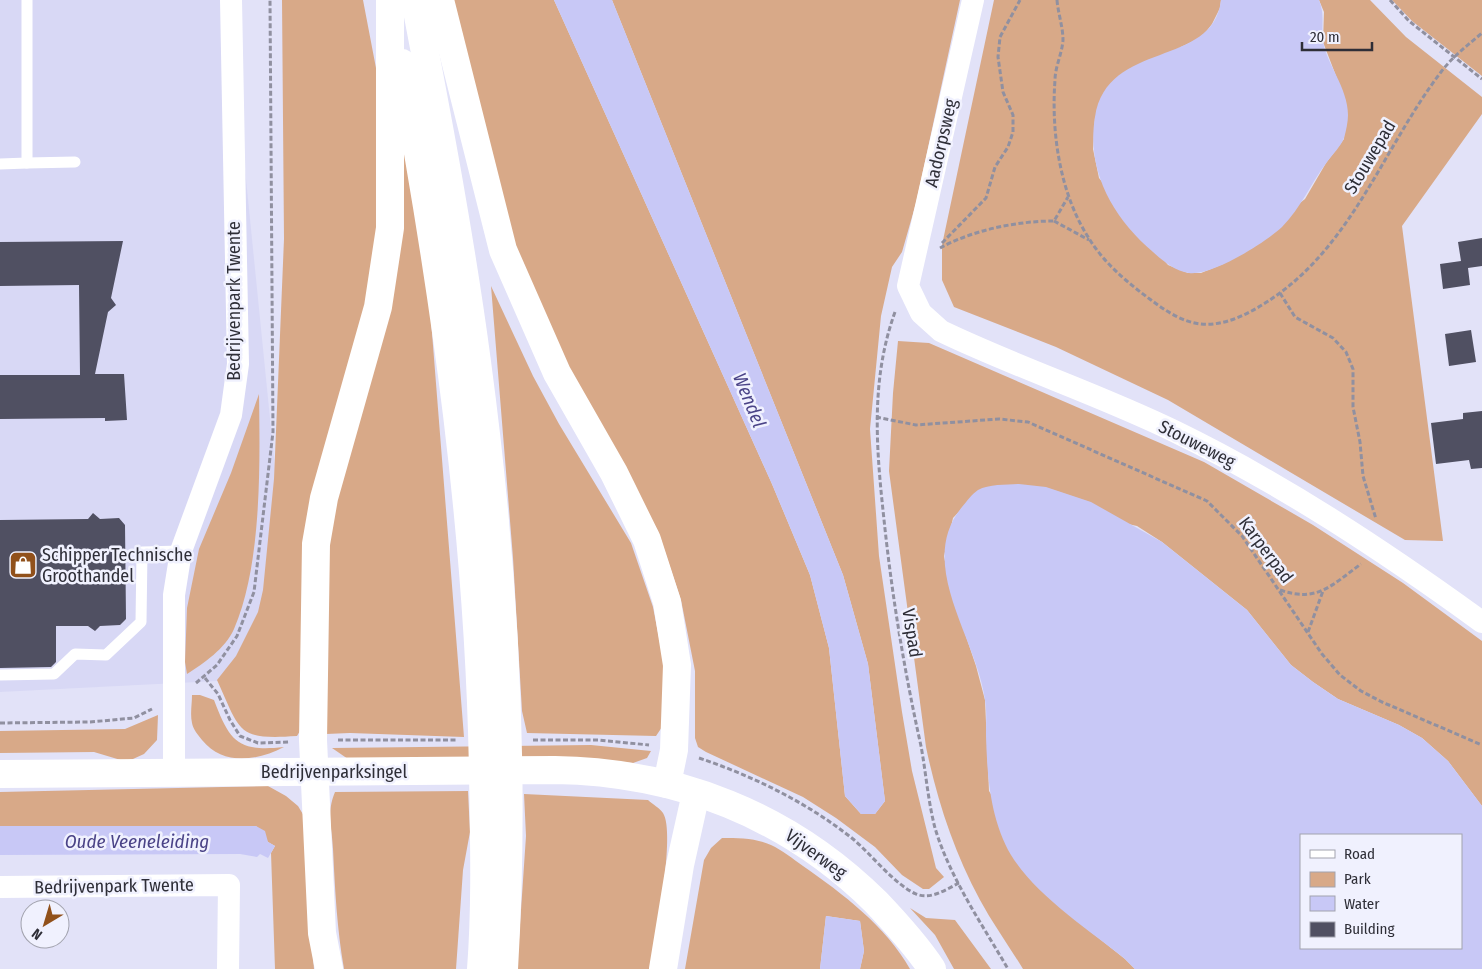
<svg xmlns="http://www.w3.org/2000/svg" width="1482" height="969" font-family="'Fira Sans Condensed',sans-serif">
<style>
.built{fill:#d8d8f5}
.green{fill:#d8a988}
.water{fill:#c8c8f6;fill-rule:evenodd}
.building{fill:#505062}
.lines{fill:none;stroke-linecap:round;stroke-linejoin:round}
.path{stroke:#9090a0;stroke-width:3;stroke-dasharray:5 2.5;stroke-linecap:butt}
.lane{stroke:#fff;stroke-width:11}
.street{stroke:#fff;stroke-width:22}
.secondary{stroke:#fff;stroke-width:28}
.highway{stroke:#fff;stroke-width:28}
.labels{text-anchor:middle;stroke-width:5;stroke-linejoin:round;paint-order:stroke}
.street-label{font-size:18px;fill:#2e2e37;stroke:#f0f1fe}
.poi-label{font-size:18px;fill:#2e2e37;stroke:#f0f1fe;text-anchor:start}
.water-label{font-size:19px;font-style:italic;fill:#4a4387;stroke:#f0f1fe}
</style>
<rect width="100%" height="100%" fill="#e2e2f8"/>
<polygon class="built" points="0,0 228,0 296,677 0,692"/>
<g class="green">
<path d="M282,0h81l17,89 -2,164 -48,192 -23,274 -10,17c-61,4 -56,-4 -80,-56l19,-24 22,-44 5,-22 11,-111 10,-240z"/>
<polygon points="440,0 554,0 772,484 810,575 829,648 845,796 861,814 875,814 885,801 868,664 843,575 612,0 960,0 916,203 902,252 892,267 881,316 870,429 879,556 902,712 912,771 936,868 944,877 929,889 923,889 902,875 875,847 836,818 803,797 706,752 698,747 695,738 695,671 681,600 658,531 536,317"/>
<polygon points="994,0 1221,0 1220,8 1212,24 1202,37 1181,47 1095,117 1093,149 1099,178 1168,265 1188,273 1201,273 1223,264 1305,199 1326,163 1344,139 1346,102 1323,42 1324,12 1319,0 1370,0 1406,37 1482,97 1482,114 1402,226 1443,541 1405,540 1168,400 1056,347 954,307 942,280 942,245"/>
<polygon points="1392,0 1482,0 1482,76 1412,21"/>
<polygon points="397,79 429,295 464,737 350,733 326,734 322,542 374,349"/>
<polygon points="491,286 533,376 559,424 631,543 653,607 666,674 662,727 656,736 527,733 522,711 513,558"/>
<path d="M898,341l31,2 275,119 109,63 90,58 79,58v165l-34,-45 -26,-23 -23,-13 -61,-26 -25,-17 -22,-17 -44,-55 -85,-68 -25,-16 -158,-36 -26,28 -9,38 6,33 26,77 9,34 4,91 78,122 58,46 10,10h-112c-14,-23 -30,-45 -43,-69 -26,-48 -43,-100 -54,-153l-37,-276 4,-78z"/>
<path d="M259,394c1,71 3,170 -25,235 -9,20 -30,34 -47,45l-2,-12 2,-54 12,-59 32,-76z"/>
<path d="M192,695h8l14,5c16,42 24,52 70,47 -27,14 -61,19 -82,-7 -4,-5 -9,-11 -10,-17 -2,-9 0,-19 0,-28z"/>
<polygon points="158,715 157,740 144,754 133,759 124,761 94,752 0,753 0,731 125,729"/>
<polygon points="591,745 651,751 647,758 633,763 560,757 348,759 332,748"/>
<polygon points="268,786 286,796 298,806 307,821 307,887 314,969 275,969 271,853 275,846 268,842 256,826 0,826 0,792"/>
<path d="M468,791l2,41 -7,38 -7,99h-112c-7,-40 -9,-79 -11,-120 -1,-23 -7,-35 2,-57z"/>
<path d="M524,794l124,6c4,4 12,8 15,13 13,20 -8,129 -12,156h-134l9,-133z"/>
<path d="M722,838c17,0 33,0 49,7 11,5 22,14 32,21 40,28 83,60 107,103h-50l4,-18 -4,-30 -34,-5 -6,53h-135l19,-109 7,-12z"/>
<polygon points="910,908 926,918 955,920 991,969 954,969 935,935"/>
</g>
<g class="water">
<polygon points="554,0 612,0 843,575 868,664 885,801 875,814 861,814 845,796 829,648 810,575 772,484"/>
<path d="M1221,0h98c6,14 2,26 4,41 3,22 25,47 25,74 0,7 -2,16 -4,23 -3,8 -12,17 -17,24 -16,21 -26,46 -45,65 -17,16 -70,49 -93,46 -14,-2 -26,-12 -36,-21 -40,-34 -67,-81 -58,-135 12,-78 118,-48 126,-117z"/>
<path d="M1019,484l27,3 45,15 71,40 85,68 44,55 22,17 25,17 61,26 23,13 26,23 34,45v163h-347l-10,-10c-37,-30 -89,-63 -114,-104 -21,-36 -24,-80 -25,-121 0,-11 1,-23 -1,-34 -8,-62 -70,-136 -23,-193 5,-6 10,-13 16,-17 11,-6 29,-5 41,-6zM1461,835v113h-160v-113z"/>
<polygon points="0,826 256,826 265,831 268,842 275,846 268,858 260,854 257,857 240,854 0,855"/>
<polygon points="826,916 860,921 864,951 860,969 820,969"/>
</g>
<g class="building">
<polygon points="1482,238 1482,266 1468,268 1470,285 1443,289 1440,264 1461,261 1458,242"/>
<polygon points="123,241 111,298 116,305 108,312 95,374 124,374 127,420 105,421 105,418 0,419 0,375 80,375 79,285 0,286 0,242"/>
<polygon points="1471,330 1476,362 1449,366 1445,334"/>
<polygon points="1482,411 1482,468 1471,469 1469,460 1436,464 1431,423 1463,419 1463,413"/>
<polygon points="93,513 100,519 119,518 125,525 126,619 120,625 100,626 95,631 88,626 56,626 56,662 51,667 0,668 0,520 88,519"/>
</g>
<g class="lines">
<g class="path">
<path d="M1057,0c1,13 6,27 6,40 -1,14 -8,27 -8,40 -4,53 5,115 35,160 15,24 38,43 61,60 15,11 31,22 50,24 22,2 43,-8 61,-19 89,-54 119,-154 179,-233 12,-16 26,-26 41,-39"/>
<polyline points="1390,0 1409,21 1482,79"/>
<polyline points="1054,221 1089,240"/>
<polyline points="942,243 986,198 995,167 1008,147 1013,132 1013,115 1003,92 998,57 1000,37 1020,0"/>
<path d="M940,248c33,-18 77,-27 114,-27l14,-24"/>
<polyline points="1280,293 1295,317 1333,338 1346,352 1353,369 1353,407 1360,442 1363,476 1376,519"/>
<path d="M895,312c-26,72 -18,143 -10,217 8,73 20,145 36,217 5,27 7,55 14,82 15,50 47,96 73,141"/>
<polyline points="876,417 916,425 999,419 1028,422 1207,501 1242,536 1322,654 1340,675 1361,691 1382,702 1482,745"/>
<path d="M1280,590c37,13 52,-5 81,-26"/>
<polyline points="1308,632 1323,591"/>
<polyline points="205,678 218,694 230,720 240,736 258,743 289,742"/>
<polyline points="196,683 217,665 237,636 254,592 273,432 270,0"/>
<polyline points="0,723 90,722 134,718 152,709"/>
<polyline points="338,740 457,740"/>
<polyline points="533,740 599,740 649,745"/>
<path d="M699,758c54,18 109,45 154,81 19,16 41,45 63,55 15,6 29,-4 43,-11"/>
</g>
<g class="lane">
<polyline points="27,163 75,162"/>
<polyline points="0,164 27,163 27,0"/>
<polyline points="0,675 54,674 75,654 106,655 141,622 142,552 181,551"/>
</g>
<g class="street">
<path d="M973,0l-65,286 13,27 20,18c77,37 157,63 233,100 109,53 210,120 308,191"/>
<polyline points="174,773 174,595 181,551 231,415 238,364 231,0"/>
<polyline points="0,887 229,885 228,969"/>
</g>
<path class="secondary" d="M0,774l555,-4c123,2 233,45 321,132 20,21 40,43 56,67"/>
<g class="highway">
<path d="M415,0c23,120 46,241 62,362 27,201 39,405 27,607"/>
<polyline points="440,0 503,250 557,373 614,473 647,540 667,602 677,665 674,750 667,784"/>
<path d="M402,63c43,234 77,470 81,709 1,66 3,132 -2,197"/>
<polyline points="329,969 322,933 313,740 316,544 324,498 378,307 390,228 390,0"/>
<polyline points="663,969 680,865 696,793"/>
</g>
</g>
<defs>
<g id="shop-square" transform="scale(1.4375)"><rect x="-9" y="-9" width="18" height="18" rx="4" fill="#91511b" stroke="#f0f1fe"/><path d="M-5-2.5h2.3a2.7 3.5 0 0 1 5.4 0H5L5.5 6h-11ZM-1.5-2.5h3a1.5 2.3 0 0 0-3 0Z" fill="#fff"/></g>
</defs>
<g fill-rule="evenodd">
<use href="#shop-square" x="23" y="565"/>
</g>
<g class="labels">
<g class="street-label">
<text transform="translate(941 143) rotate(-77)" y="6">Aadorpsweg</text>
<text transform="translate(1370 157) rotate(-59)" y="6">Stouwepad</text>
<text transform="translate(234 301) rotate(-90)" y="6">Bedrijvenpark Twente</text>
<text transform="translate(1197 444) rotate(27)" y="6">Stouweweg</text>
<text transform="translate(1266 550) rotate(53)" y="6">Karperpad</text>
<text transform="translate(912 633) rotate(81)" y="6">Vispad</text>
<text x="334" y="778">Bedrijvenparksingel</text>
<text transform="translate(816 854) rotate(36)" y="6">Vijverweg</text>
<text transform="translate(114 886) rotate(-1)" y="6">Bedrijvenpark Twente</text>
</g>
<g class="poi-label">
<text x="42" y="561">Schipper Technische<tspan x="42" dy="21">Groothandel</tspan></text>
</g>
<g class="water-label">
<text transform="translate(750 400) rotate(68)" y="7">Wendel</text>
<text x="137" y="848">Oude Veeneleiding</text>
</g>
</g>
<rect x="1300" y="834" width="162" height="115" fill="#f0f1fe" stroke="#a2a3ae"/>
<rect x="1310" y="850" width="25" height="8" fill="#ffffff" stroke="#a2a3ae"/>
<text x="1344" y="859" font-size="15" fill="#2e2e37">Road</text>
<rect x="1310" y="872" width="25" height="15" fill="#d8a988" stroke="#a2a3ae"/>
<text x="1344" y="884" font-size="15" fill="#2e2e37">Park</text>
<rect x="1310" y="896" width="25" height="15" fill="#c8c8f6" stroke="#a2a3ae"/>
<text x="1344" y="909" font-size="15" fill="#2e2e37">Water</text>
<rect x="1310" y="922" width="25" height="15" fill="#505062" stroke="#a2a3ae"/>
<text x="1344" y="934" font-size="15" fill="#2e2e37">Building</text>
<g transform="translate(45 924) rotate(218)"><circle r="24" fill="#f0f1fe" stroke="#a2a3ae"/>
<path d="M0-4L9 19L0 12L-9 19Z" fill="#91511b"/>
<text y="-8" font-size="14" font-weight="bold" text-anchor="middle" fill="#2e2e37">N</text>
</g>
<path d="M1302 42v8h70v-8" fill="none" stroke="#2e2e37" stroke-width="2.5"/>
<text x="1310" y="42" font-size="15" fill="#2e2e37" stroke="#f0f1fe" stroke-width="4" paint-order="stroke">20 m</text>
</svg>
